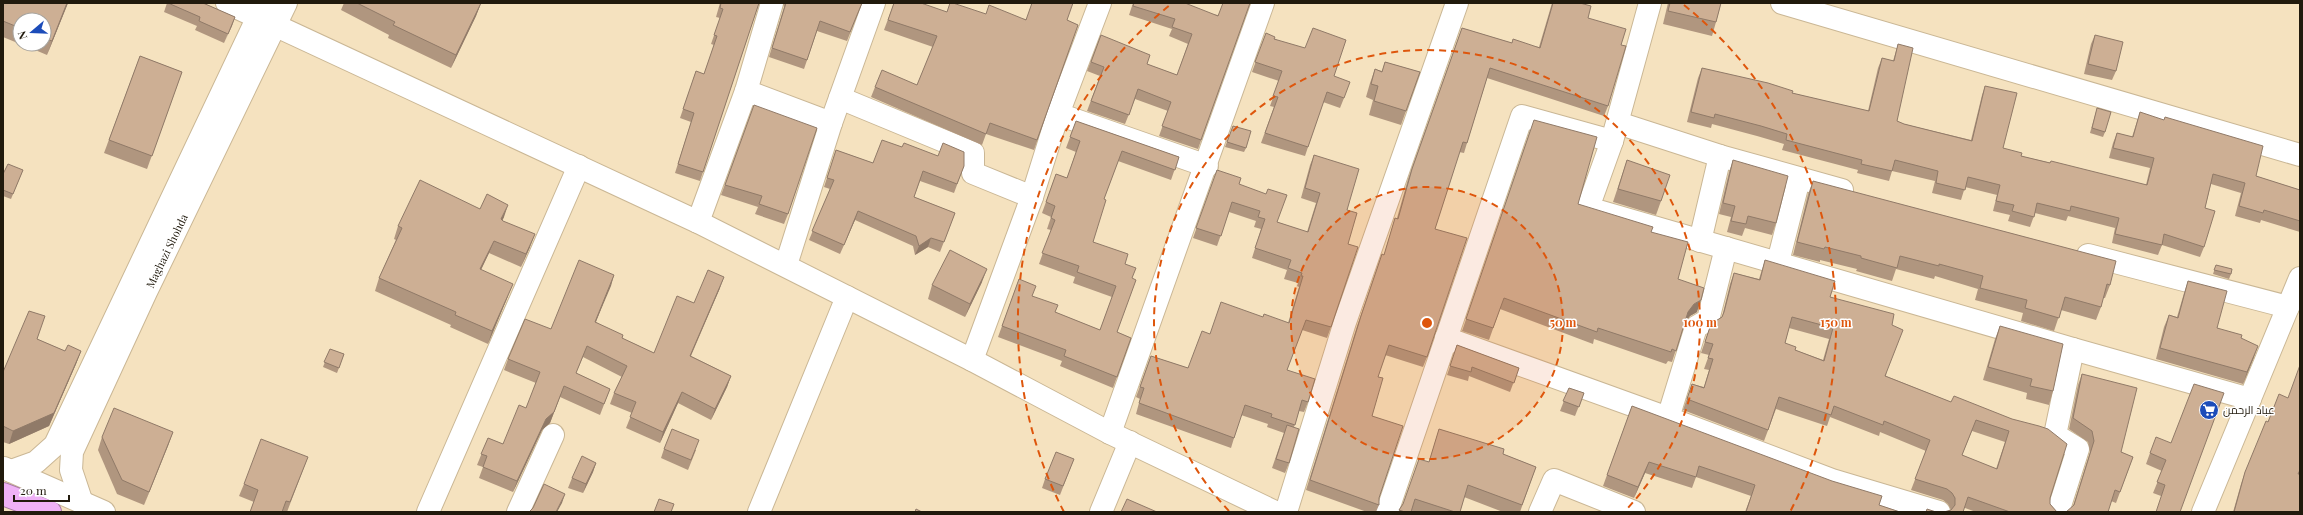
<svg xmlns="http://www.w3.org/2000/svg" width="2303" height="515" font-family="'Playfair Display',Cairo,serif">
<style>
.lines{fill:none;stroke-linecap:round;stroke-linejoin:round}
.minor-casing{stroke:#cab795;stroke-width:24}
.highway-casing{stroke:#a77ca4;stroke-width:24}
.minor{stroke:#fff;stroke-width:22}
.highway{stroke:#efb1f6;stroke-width:22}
.wall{fill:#b0967f;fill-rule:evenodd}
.shaded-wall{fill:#907a68}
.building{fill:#cdaf94;stroke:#907a68;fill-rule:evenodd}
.ring{fill:none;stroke:#de560c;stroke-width:2;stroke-dasharray:7 5}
.labels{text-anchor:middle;stroke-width:3;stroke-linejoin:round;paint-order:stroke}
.street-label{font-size:11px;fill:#211a0d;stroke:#fff}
.poi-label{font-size:11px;fill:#211a0d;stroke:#fff;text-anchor:start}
.centre{fill:#de560c;stroke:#fff;stroke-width:2}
.ring-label{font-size:12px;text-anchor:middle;font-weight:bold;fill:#de560c;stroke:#fff;stroke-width:3;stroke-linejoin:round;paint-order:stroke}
</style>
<rect width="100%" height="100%" fill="#f5e2bf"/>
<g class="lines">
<g class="minor-casing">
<g id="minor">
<polyline points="227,3 698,222 972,360 1110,433 1275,512"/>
<polyline points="1650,3 1612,141 1588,208 2073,349 2250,399"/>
<polyline points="1782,3 2300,155"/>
<polyline points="746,91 831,123"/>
<polyline points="840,98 973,153 973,173 1032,197"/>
<polyline points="1058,114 1207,166"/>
<polyline points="1618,123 1720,156 1842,190"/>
<polyline points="698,222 746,91 772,3"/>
<polyline points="1700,241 1720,156"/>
<polyline points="2088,255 2288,307"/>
<polyline points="1778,262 1799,179"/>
<polyline points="786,265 831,123 874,3"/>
<polyline points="1446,338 1668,418 1832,480 1939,512"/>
<polyline points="972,360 1032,197 1058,114 1100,3"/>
<polyline points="1668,418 1696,327 1708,320 1726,248"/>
<polyline points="1110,433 1263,3"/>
<polyline points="4,468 104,512"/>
<polyline points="11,471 36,462 55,445 264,4"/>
<polyline points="82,503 71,470 72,452 146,292 286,3"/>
<polyline points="428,512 579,166"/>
<polyline points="518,512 553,435"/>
<polyline points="759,512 847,297"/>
<polyline points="1101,512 1130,442"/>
<polyline points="1286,512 1345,322 1457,3"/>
<polyline points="1387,512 1522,116 1612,141"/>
<polyline points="1540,512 1554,480 1634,512"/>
<polyline points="2058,512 2078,449 2055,435 2073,349"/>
<polyline points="2203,512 2300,278"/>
</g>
</g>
<g class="highway-casing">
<polyline id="highway" points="3,494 50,512"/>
</g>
<use href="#minor" class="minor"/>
<use href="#highway" class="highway"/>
</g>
<g class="wall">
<polygon points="3,3 68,3 47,55 21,44 44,44 44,20 20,20 20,44 3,37"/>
<polygon points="167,3 203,3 235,17 224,43 195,30 197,26 164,12"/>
<polygon points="344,3 481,3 476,16 451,68 388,38 389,35 341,10"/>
<polygon points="720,3 759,3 700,181 675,173 691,122 680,118 696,71 704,74 714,45 711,44 720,18 716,17"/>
<polygon points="783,3 862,3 847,41 817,31 804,69 769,57 784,7"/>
<polygon points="894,3 946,12 1026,19 1067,20 1078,25 1034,150 986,134 982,145 871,97 875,87 917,85 933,47 884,30"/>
<polygon points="1133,3 1218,15 1250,3 1198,149 1159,136 1168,111 1135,99 1125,124 1087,111 1100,76 1087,71 1101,35 1147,64 1177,75 1188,44 1169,36 1172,29 1129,15"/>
<polygon points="1552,3 1580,3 1588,18 1621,45 1608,106 1604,116 1487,78 1467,143 1464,153 1459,152 1435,229 1427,357 1423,367 1385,355 1378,377 1372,416 1379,498 1379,505 1376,512 1367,512 1306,490 1357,326 1382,254 1384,255 1392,228 1395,218 1397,218 1408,179 1462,28 1512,43 1539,47"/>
<polygon points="1668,3 1721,3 1716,22 1712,36 1663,24"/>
<polygon points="1266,33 1334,76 1344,98 1340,108 1323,102 1305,156 1261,143 1274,107 1270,106 1279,81 1252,72"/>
<polygon points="2095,35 2116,71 2112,80 2084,74 2091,44"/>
<polygon points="1898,44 1897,121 1904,124 1971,140 1982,95 1985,86 2003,148 2021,156 2146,185 2150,168 2109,158 2113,143 2117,133 2132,137 2140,112 2256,176 2300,190 2300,232 2261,220 2260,223 2235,216 2241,193 2211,184 2205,208 2204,247 2200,257 2162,245 2158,255 2112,243 2115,228 2068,216 2066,221 2035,213 2030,227 2008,221 2010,215 1993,211 1997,195 1965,187 1961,200 1932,193 1935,181 1892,171 1889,181 1857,173 1858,170 1782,150 1784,144 1757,136 1712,124 1711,128 1687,122 1698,78 1702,68 1792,93 1868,111 1878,68 1882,58 1893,61"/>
<polygon points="140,56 182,72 147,169 104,153"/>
<polygon points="1385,62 1420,72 1401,125 1369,115 1373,100 1366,97 1370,83 1375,69 1382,71"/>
<polygon points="754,105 788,214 784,224 755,214 758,207 721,195"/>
<polygon points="2097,108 2105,132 2103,137 2090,133"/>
<polygon points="1076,121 1179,157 1171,180 1118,161 1104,199 1093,242 1125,264 1132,278 1117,332 1131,338 1113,388 1060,366 1062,361 998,337 1019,279 1032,296 1055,312 1100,330 1112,297 1073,283 1075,277 1039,264 1051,230 1047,229 1051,217 1042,213 1056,174 1067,178 1076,152 1066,148"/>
<polygon points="1233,126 1246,148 1244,152 1225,147"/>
<polygon points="1530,131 1578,204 1651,232 1697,312 1690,316 1685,322 1672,362 1668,361 1666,364 1594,339 1593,344 1500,309 1489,340 1462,331"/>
<polygon points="902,147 938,156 964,166 954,193 920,181 914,197 955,213 940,252 928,247 915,255 913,246 855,220 840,254 809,240 830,189 824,187 836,150 873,163"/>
<polygon points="1314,155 1347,210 1348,244 1331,327 1327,338 1302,330 1287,370 1308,402 1304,412 1299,411 1294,427 1289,463 1285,473 1272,468 1284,433 1267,427 1268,424 1241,415 1231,448 1136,414 1140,399 1136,397 1151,356 1188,368 1210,334 1263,317 1288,323 1299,287 1297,286 1298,283 1284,279 1287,270 1252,258 1261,229 1254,227 1256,221 1229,212 1217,246 1193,238 1217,170 1239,184 1277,222 1307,232 1316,203 1301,198 1310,165"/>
<polygon points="1627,160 1661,201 1656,215 1613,202"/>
<polygon points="1733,160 1776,223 1772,235 1745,228 1742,236 1727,232 1731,217 1719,214 1729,172"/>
<polygon points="23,170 11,199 3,196 3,174"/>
<polygon points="1813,181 2110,285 2105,298 2103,298 2101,307 2096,320 2061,310 2054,331 2021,321 2023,313 1975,300 1978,289 1935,276 1934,279 1896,269 1892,281 1856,271 1857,269 1820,260 1820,262 1793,255 1808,194"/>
<polygon points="480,209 504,217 502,220 530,247 521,267 489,253 481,270 508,296 488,344 450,327 451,325 375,291 379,278 396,240 394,239 398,226"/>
<path d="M1765,260l65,37 62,28 -6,51 65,26 61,17 38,79v6l7,8h-81l-11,-4 -14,2 -3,-6 -5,-4 -32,-10 15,-39 -46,-19 -1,4 -49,-19 -3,9 -51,-17 -12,32 -81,-31 9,-26 12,3 5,-17 -5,-1 5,-14 -8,-2 10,-29 11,-7 8,-33 4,-11 25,6zM1789,328l40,11 -6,21 -28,-10 -10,-7zM1972,431l33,11 -9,27 -34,-14z"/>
<polygon points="2216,265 2231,274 2229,279 2213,274"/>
<polygon points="614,275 596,322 622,338 654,353 694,303 720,288 691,356 731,376 727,387 711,420 678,403 660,443 626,428 632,413 610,404 614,393 622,377 583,357 576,373 610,389 600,415 560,397 550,423 542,430 513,492 479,478 483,467 477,465 488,438 503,444 526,408 536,383 504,370 508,359 551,329"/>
<polygon points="2188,281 2217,328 2254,357 2243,384 2156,359 2164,327 2169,315 2177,317 2184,293"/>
<polygon points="982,282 965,317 928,299 932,285"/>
<polygon points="2000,326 2053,391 2049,405 2026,399 2027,393 1983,380 1995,339"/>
<polygon points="37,339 65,351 81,351 76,364 49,426 9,444 3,442 3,372"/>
<polygon points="1457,345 1519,368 1510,392 1469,376 1468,381 1447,375"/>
<polygon points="330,349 344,354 337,373 323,367"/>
<polygon points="2082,374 2121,452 2133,457 2116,503 2111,501 2073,506 2090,452 2088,442 2069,429 2078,385"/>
<polygon points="1569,388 1584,393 1575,416 1560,411"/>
<polygon points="2224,393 2161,496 2153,493 2162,471 2146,464 2150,453 2171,443"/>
<polygon points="2288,398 2299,474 2300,512 2233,512 2241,484 2245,472 2268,422"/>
<polygon points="1632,406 1879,505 1900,512 1745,512 1751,496 1696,477 1692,488 1645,473 1634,498 1603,486"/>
<polygon points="1439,429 1503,454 1536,467 1520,512 1503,512 1464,497 1460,512 1413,512 1411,511 1411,512 1398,512 1429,462"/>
<polygon points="173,432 144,505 117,494 98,450 102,437"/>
<polygon points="664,449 696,450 688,470 661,458"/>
<polygon points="308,457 287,512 250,512 254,502 239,496 244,484"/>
<polygon points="1074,459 1060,495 1042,488 1045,479"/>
<polygon points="596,463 593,472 583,493 568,488 572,478"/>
</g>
<g class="shaded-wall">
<polygon points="67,3 68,3 47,55 52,41"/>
<polygon points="481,3 476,16 451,68 456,55"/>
<polygon points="235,17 232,26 224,43 228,34"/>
<polygon points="508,205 504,217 497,232 501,219"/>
<polygon points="858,211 855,220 840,254 844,245"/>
<polygon points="535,234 530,247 521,267 526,254"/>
<polygon points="931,238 928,247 915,255 919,246"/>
<polygon points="494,241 489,253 475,282 480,269"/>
<polygon points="987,269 982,282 965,317 970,304"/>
<polygon points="614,275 611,286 591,333 595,322"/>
<polygon points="724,277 720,288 686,366 690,356"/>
<polygon points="513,284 488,344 492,331"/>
<polygon points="1701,300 1697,312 1690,316 1684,323 1688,312 1694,304"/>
<polygon points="2258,346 2254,357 2243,384 2247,372"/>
<polygon points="81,351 76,364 49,426 9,444 13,431"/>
<polygon points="731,376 727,387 711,420 715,409"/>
<polygon points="564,386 550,423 542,430 513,492 517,481 546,419"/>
<polygon points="682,392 678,403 660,443 663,432"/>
<polygon points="173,432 168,446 144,505 149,492"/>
<polygon points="1649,462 1645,473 1634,498 1638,487"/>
<polygon points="596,463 593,472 583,493 586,484"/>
<polygon points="565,494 562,503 557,512 556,512"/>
</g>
<g class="building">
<polygon points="3,3 67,3 52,41 44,38 44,20 20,20 20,28 3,21"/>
<polygon points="168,3 203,3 235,17 228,34 199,21 200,17"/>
<polygon points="357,3 481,3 456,55 393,25 395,22"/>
<polygon points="721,3 759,3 703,172 678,164 694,113 683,109 696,71 704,74 717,36 714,35 723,9 720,8"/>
<polygon points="786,3 862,3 850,32 820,21 807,60 772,48"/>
<polygon points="894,3 921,3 947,12 950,3 953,3 986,14 989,5 1026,20 1032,3 1073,3 1067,20 1078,25 1037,140 990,123 986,134 875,87 882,70 917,85 937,36 888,20"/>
<polygon points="1134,3 1185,3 1218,16 1223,3 1250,3 1201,140 1162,126 1171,102 1138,89 1129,115 1091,101 1104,67 1091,62 1101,35 1150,55 1147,64 1177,75 1192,34 1172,27 1175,19 1133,6"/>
<polygon points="1553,3 1580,3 1591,6 1588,18 1626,29 1621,45 1626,46 1608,106 1490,68 1467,143 1463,142 1435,229 1467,238 1427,357 1389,345 1378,377 1383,378 1372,416 1403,426 1379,498 1379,505 1310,480 1361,316 1382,254 1384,255 1395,218 1398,219 1412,169 1462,28 1512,43 1513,39 1540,48"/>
<polygon points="1670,3 1721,3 1716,22 1668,11"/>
<polygon points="1313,28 1346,40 1334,76 1350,82 1344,98 1327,92 1308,147 1265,133 1278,97 1273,96 1282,71 1255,62 1266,33 1275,37 1274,39 1305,48"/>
<polygon points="2095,35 2123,42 2116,71 2088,64"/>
<polygon points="1898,44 1913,48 1897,121 1904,124 1972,141 1985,86 2017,93 2003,148 2022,153 2021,156 2050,163 2051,161 2147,185 2154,158 2113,148 2117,133 2133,137 2140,112 2164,120 2165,117 2263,146 2256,176 2300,190 2300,221 2264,210 2263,213 2239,206 2245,183 2213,174 2205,208 2215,211 2204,247 2164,234 2162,245 2115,234 2119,218 2071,206 2070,211 2037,203 2034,217 2012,211 2014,205 1996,201 2000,185 1968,177 1965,190 1936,183 1938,171 1895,160 1892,171 1861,164 1862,160 1786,140 1787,134 1761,126 1715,114 1714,118 1691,112 1702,68 1768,83 1793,91 1792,93 1869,111 1882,58 1894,61"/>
<polygon points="140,56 182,72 152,156 109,140"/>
<polygon points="1385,62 1420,72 1406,111 1374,101 1378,86 1371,84 1375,69 1382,72"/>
<polygon points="754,105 817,128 788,214 759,204 762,196 725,185"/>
<polygon points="2097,108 2111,112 2105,132 2092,128"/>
<polygon points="1534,120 1597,137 1578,204 1653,227 1651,232 1688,242 1678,279 1704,288 1701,300 1694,304 1688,312 1676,351 1672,349 1671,352 1598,328 1597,332 1504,298 1493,328 1466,319"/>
<polygon points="1076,121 1179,157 1175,170 1122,151 1104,199 1106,200 1093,242 1128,254 1125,264 1136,268 1132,278 1136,280 1117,332 1131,338 1117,377 1064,356 1066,350 1002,326 1019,279 1036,286 1032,296 1058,305 1055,312 1100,330 1116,286 1077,272 1079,266 1042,253 1055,220 1051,218 1055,206 1046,202 1056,174 1067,178 1080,141 1070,137"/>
<polygon points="1233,126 1251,131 1246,148 1227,142"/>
<polygon points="882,140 902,147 904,143 938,156 943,143 964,152 964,166 957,184 923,171 914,197 955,213 944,242 931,238 919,246 916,236 858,211 844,245 812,231 834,180 827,178 836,150 873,163"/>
<polygon points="1314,155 1359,169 1347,210 1357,213 1348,244 1358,247 1331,327 1306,320 1287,370 1315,379 1308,402 1302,400 1295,425 1271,417 1272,414 1245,405 1234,438 1139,403 1144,388 1140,387 1151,356 1188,368 1202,331 1210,334 1221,302 1263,317 1264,314 1289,323 1303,276 1301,276 1302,273 1288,268 1291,260 1255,248 1265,219 1258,217 1260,211 1232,202 1221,236 1196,228 1217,170 1241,178 1239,184 1266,194 1268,189 1287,195 1277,222 1308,232 1320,193 1305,188"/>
<polygon points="1627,160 1670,175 1661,201 1618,189"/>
<polygon points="1733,160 1788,176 1776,223 1748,216 1746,224 1731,221 1735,206 1723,203"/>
<polygon points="8,164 23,170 13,194 3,190 3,174"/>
<polygon points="420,180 480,209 487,194 508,205 501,219 503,221 535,234 526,254 494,241 480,269 513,284 492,331 455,315 456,312 379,278 402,228 398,226"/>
<polygon points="1813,181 2116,261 2110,285 2107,284 2101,307 2065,297 2059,318 2025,308 2027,300 1980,288 1983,276 1939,264 1939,266 1900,256 1897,268 1861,258 1861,256 1825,247 1824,249 1797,242"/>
<polygon points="950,250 987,269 970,304 932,285"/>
<polygon points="579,260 614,275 595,322 623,335 622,338 654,353 677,296 694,303 708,270 724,277 690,356 731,376 715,409 682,392 663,432 630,417 636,402 614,393 627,366 587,346 576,373 610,389 604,404 564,386 554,412 546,419 517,481 483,467 487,456 481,454 488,438 503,444 519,405 526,408 540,372 508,359 525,319 551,329"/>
<path d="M1765,260l70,21 -5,16 64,17 -2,11 11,5 -18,46 66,26 3,-6 58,23 27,7 9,3 19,15 -17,54v6l7,8h-47l-42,-15 -5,15h-19l7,-2 4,-5v-7l-3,-5 -5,-4 -32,-10 15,-39 -46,-19 -1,4 -49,-19 -3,9 -52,-18 -11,33 -81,-31 5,-15 12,4 9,-29 -5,-1 5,-14 -8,-2 6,-18 11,-7 2,-5 10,-39 26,7zM1792,317l41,11 -9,33 -29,-11 1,-3 -11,-4zM1976,420l33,11 -12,38 -35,-14z"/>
<polygon points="2216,265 2232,269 2231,274 2214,270"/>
<polygon points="2188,281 2227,291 2217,328 2242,335 2241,338 2258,346 2247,372 2160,348 2169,315 2178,318"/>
<polygon points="29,311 45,316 37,339 65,351 68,345 81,351 54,413 13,431 3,426 3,372"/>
<polygon points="2000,326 2063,344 2053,391 2030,386 2032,379 1988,367"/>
<polygon points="1457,345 1519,368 1514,383 1472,367 1471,372 1450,366"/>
<polygon points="330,349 344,354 339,368 324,362"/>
<polygon points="2300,365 2300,470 2298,474 2300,474 2300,512 2234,512 2245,472 2266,421 2268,422 2279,394 2288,398"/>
<polygon points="2082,374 2137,388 2121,452 2133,457 2120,492 2115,490 2108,512 2066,512 2074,505 2094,441 2092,431 2073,418"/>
<polygon points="2194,384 2224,393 2180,512 2156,512 2165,485 2157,482 2166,460 2150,453 2156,437 2171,443"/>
<polygon points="1569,388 1584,393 1579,407 1563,401"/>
<polygon points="1632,406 1832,481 1882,496 1879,505 1900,512 1746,512 1755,485 1699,466 1696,477 1649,462 1638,487 1607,475"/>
<polygon points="114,408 173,432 149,492 122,480 102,437"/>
<polygon points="1287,425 1299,429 1289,463 1276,459"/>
<polygon points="672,429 699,440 691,460 664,449"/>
<polygon points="1439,429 1504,449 1503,454 1536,467 1522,505 1468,485 1460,512 1455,512 1415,499 1411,512 1405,512 1399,510 1403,504 1419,459 1429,462"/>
<polygon points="261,439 308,457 290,502 286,501 282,512 250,512 258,490 244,484"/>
<polygon points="1056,452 1074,459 1063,486 1045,479"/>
<polygon points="582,456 596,463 586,484 572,478"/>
<polygon points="544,484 565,494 556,512 529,512 533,508"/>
<polygon points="659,499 674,504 671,512 654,512"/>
<polygon points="1127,499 1157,512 1121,512"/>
<polygon points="916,509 922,512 915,512"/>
<polygon points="1927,509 1936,512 1926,512"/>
</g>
<circle cx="1427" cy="323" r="136" fill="#de560c" fill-opacity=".12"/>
<g class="ring">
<circle cx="1427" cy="323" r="136"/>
<path d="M1229 511A273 273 0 1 1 1625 511"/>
<path d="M1064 512A409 409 0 0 1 1170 5M1684 5A409 409 0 0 1 1790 512"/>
</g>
<defs>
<g id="supermarket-disc" transform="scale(1)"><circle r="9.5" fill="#1c4cb9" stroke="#fff"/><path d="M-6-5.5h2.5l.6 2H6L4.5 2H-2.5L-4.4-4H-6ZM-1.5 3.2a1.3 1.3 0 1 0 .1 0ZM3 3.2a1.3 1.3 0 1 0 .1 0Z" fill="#fff"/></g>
</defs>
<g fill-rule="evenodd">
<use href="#supermarket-disc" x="2209" y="410"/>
</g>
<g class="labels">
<g class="street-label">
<text transform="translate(167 251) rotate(-64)" y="4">Maghazi Shohda</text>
</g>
<g class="poi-label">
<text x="2223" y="414">عباد الرحمن</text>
</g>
</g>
<circle cx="1427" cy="323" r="6" class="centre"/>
<g class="ring-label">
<text x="1563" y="327">50 m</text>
<text x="1700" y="327">100 m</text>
<text x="1836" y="327">150 m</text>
</g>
<rect width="2303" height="515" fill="none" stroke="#211a0d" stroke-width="8"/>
<g transform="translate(32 32) rotate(251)"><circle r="19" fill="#ffffff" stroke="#a6a39e"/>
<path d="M0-3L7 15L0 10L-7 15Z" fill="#1c4cb9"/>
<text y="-6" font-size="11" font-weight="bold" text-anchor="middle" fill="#211a0d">N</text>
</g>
<path d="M14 495v6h55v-6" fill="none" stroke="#211a0d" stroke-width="2"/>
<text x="20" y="495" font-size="12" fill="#211a0d" stroke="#ffffff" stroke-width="3" paint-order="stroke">20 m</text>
</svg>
